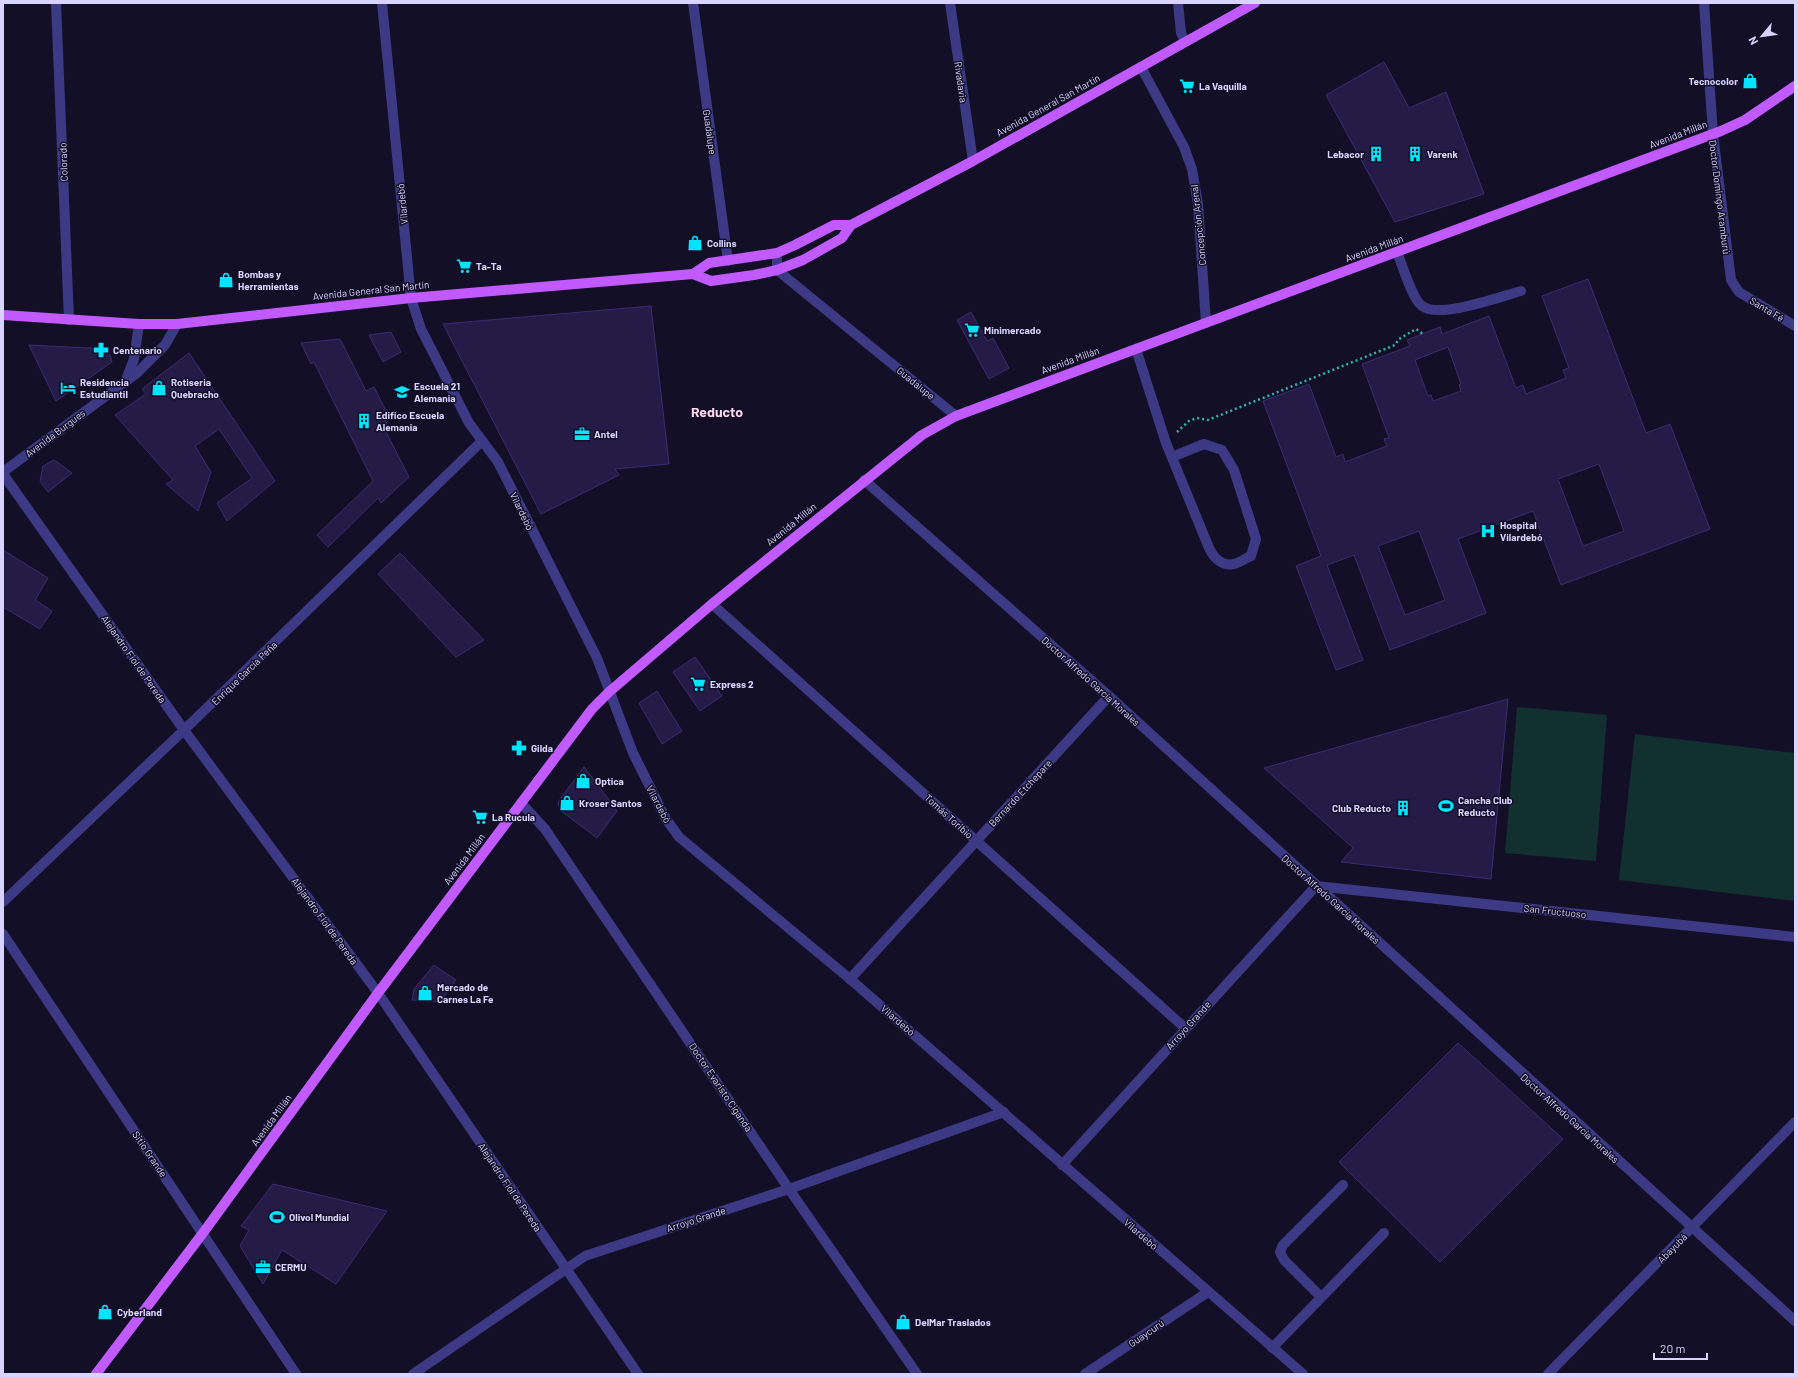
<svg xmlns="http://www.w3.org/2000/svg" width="1798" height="1377" font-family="Barlow,sans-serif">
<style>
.garden{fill:#12302f}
.building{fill:#241b47;stroke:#3b2d73;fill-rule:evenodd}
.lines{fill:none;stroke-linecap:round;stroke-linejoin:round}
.path{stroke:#2fb8b0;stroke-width:2.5;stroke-dasharray:2 3;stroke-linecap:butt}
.minor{stroke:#3d3a85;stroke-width:10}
.major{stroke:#c25bff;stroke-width:10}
.labels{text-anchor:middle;stroke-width:3;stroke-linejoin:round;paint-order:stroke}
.poi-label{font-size:10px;font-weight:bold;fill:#d9d4ff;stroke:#130f26;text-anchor:start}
.street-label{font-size:10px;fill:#d9d4ff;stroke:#130f26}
.district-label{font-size:14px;font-weight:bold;fill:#ffd6f0;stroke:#130f26}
</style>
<rect width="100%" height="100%" fill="#130f26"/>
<g class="garden">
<polygon points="1517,707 1607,715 1596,861 1505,853"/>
<polygon points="1635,734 1795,753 1795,901 1619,880"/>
</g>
<g class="building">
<polygon points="1384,62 1409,108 1446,92 1484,194 1395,222 1326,95"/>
<path d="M1588,279l58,154 24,-9 40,105 -149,56 -28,-74 -75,28 28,74 -96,37 -36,-95 -27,10 36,95 -27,10 -40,-104 25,-10 -58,-155 46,-17 27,73 7,-3 2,8 42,-16 -3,-7 5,-1 -27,-74 48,-18 -3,-6 33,-13 2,7 47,-18 27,72 7,-3 3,9 40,-16 -3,-8 6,-2 -27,-72zM1448,347l13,37 -2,1 2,6 -28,10 -2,-6 -3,1 -13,-36zM1599,464l25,67 -41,15 -25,-67zM1419,531l26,69 -40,15 -27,-69z"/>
<polygon points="651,306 669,464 615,469 619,475 541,514 443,324"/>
<polygon points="971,312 987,341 993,338 1009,368 989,379 957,320"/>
<polygon points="391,332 401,352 383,362 369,335"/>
<polygon points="340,339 366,391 374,387 388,415 384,418 387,424 383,426 409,477 381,503 378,498 328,547 317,535 373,481 314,362 311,364 301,343"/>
<polygon points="29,345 108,349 112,362 56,401"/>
<polygon points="189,353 275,481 227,521 217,503 252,478 219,429 195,446 211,472 198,511 166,484 173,480 115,415 146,394 142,389"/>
<polygon points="54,460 72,473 48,492 40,481 43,466"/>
<polygon points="3,550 48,578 35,600 52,611 40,629 3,607"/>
<polygon points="400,553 484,640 456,657 378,574"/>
<polygon points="695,657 722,696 700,711 673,672"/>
<polygon points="657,691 682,731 662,744 639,703"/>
<polygon points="1508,699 1491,879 1341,862 1353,848 1264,768"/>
<polygon points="584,767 617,811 597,838 560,810 558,802"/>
<polygon points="434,965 456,980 440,1002 412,1000 414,989"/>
<polygon points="1458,1043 1563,1139 1440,1262 1339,1162"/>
<polygon points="273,1184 387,1211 336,1284 282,1250 263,1284 240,1246 249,1230 241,1226"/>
</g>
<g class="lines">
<polyline class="path" points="1177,432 1189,421 1197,418 1208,420 1395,345 1399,339 1416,329 1423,334"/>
<g class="minor">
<polyline points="56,3 69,320"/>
<polyline points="382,3 411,298 421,329 469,423 498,462 597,658 633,753 666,819 679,837 850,979 1303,1374"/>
<polyline points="693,3 728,261"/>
<polyline points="950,3 973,161"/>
<polyline points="1178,3 1181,33 1185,41"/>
<polyline points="1704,3 1713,134 1731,280 1739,292 1795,326"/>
<polyline points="1141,67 1184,147 1192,169 1198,204 1206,323"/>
<path d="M1397,252c5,12 15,47 25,54 17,13 77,-9 99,-15"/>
<polyline points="777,253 777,270 956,416"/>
<path d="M1136,349l30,94 41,100c4,11 12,24 27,21 5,-1 12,-6 17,-8l5,-17 -22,-69 -12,-20 -18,-6 -32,13"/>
<polyline points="126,380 134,359 139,324"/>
<polyline points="3,472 137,373 165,345 177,324"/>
<polyline points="3,474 184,730 378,993 638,1374"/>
<polyline points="864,480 1109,696 1795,1321"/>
<polyline points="712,604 1185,1028"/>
<polyline points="521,803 545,829 789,1189 917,1374"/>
<polyline points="3,902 184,730 482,441"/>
<polyline points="3,934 296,1374"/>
<polyline points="850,979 1109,696"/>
<polyline points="1062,1165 1316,886 1795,937"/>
<polyline points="1321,1297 1284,1260 1280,1252 1283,1245 1343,1185"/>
<polyline points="1272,1348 1384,1233"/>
<polyline points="413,1374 585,1256 789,1189 1004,1112"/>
<polyline points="1085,1374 1208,1292"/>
<polyline points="1548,1374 1795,1122"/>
</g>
<g class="major">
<polyline points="693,274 709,263 777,253 795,245 834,225 851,225 973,161 1255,3"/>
<polyline points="3,315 139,324 177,324 411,298 693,274 711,281 754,275 777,270 803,260 842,238 851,225"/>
<polyline points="96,1374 203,1233 378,993 592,709 609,692 712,604 922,435 956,416 1721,131 1745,120 1795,86"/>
</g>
</g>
<defs>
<g id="shop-bare" transform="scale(1.2)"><path d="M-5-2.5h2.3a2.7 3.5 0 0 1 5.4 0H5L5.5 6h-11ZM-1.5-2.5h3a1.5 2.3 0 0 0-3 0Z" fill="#00e5ff" stroke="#130f26" stroke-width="2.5" paint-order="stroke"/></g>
<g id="supermarket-bare" transform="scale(1.2)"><path d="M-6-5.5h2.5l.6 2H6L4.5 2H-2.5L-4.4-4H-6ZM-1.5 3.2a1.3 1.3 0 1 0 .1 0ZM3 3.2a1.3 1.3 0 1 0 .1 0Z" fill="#00e5ff" stroke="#130f26" stroke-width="2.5" paint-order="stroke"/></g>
<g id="building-bare" transform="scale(1.2)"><path d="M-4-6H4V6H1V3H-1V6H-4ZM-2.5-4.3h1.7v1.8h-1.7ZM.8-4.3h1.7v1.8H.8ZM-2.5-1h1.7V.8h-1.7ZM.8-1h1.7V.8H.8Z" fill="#00e5ff" stroke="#130f26" stroke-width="2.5" paint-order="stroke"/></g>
<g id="pharmacy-bare" transform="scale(1.2)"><path d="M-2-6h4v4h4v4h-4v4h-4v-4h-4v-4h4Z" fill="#00e5ff" stroke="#130f26" stroke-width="2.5" paint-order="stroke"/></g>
<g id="hotel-bare" transform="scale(1.2)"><path d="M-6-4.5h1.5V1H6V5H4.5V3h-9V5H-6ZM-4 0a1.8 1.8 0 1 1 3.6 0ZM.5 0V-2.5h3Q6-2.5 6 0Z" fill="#00e5ff" stroke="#130f26" stroke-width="2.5" paint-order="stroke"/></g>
<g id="school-bare" transform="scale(1.2)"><path d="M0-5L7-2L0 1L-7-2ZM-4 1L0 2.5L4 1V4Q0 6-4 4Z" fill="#00e5ff" stroke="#130f26" stroke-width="2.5" paint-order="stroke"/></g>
<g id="office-bare" transform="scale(1.2)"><path d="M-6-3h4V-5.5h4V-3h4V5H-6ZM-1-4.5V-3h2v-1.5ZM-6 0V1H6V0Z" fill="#00e5ff" stroke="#130f26" stroke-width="2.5" paint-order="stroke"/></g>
<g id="hospital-bare" transform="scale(1.2)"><path d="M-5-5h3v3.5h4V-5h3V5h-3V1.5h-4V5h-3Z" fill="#00e5ff" stroke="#130f26" stroke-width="2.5" paint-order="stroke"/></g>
<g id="stadium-bare" transform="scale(1.2)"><path d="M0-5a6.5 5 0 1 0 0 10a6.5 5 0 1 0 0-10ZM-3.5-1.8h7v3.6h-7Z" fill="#00e5ff" stroke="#130f26" stroke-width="2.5" paint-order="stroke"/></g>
</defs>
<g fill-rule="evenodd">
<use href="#shop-bare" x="1750" y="81"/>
<use href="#supermarket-bare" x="1187" y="86"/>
<use href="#building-bare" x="1376" y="154"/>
<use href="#building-bare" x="1415" y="154"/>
<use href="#shop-bare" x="695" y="243"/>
<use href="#supermarket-bare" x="464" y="266"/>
<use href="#shop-bare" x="226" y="280"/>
<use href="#supermarket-bare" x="972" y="330"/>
<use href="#pharmacy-bare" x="101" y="350"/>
<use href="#hotel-bare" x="68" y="388"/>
<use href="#shop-bare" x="159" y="388"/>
<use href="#school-bare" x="402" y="392"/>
<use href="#building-bare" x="364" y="421"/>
<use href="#office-bare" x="582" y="434"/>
<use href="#hospital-bare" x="1488" y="531"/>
<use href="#supermarket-bare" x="698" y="684"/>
<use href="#pharmacy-bare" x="519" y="748"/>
<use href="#shop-bare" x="583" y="781"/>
<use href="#shop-bare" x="567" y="803"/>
<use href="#stadium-bare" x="1446" y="806"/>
<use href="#building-bare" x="1403" y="808"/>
<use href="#supermarket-bare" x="480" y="817"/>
<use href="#shop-bare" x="425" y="993"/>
<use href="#stadium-bare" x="277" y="1217"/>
<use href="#office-bare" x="263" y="1267"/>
<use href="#shop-bare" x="105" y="1312"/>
<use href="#shop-bare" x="903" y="1322"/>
</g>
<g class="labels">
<g class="poi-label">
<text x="1738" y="85" text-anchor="end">Tecnocolor</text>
<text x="1199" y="90">La Vaquilla</text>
<text x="1364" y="158" text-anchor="end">Lebacor</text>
<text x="1427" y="158">Varenk</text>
<text x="707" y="247">Collins</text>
<text x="476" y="270">Ta-Ta</text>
<text x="238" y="278">Bombas y<tspan x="238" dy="12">Herramientas</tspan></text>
<text x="984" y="334">Minimercado</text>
<text x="113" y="354">Centenario</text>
<text x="80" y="386">Residencia<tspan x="80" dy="12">Estudiantil</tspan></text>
<text x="171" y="386">Rotiseria<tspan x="171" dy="12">Quebracho</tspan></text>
<text x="414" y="390">Escuela 21<tspan x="414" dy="12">Alemania</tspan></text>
<text x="376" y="419">Edifico Escuela<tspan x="376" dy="12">Alemania</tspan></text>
<text x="594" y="438">Antel</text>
<text x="1500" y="529">Hospital<tspan x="1500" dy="12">Vilardebó</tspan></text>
<text x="710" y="688">Express 2</text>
<text x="531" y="752">Gilda</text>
<text x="595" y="785">Optica</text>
<text x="1458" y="804">Cancha Club<tspan x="1458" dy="12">Reducto</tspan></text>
<text x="579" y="807">Kroser Santos</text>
<text x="1391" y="812" text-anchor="end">Club Reducto</text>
<text x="492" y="821">La Rucula</text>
<text x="437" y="991">Mercado de<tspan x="437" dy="12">Carnes La Fe</tspan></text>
<text x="289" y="1221">Olivol Mundial</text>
<text x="275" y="1271">CERMU</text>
<text x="117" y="1316">Cyberland</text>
<text x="915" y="1326">DelMar Traslados</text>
</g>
<g class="street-label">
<text transform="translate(961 82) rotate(82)" y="4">Rivadavia</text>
<text transform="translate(1048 105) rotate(-29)" y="4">Avenida General San Martín</text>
<text transform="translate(710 132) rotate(82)" y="4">Guadalupe</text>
<text transform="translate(1678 134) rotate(-21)" y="4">Avenida Millán</text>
<text transform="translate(63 162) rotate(-92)" y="4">Colorado</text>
<text transform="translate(1720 197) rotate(83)" y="4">Doctor Domingo Aramburú</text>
<text transform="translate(402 204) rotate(-96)" y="4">Vilardebó</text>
<text transform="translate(1198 225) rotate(-96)" y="4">Concepción Arenal</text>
<text transform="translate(1374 248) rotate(-20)" y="4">Avenida Millán</text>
<text transform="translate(371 290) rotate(-6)" y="4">Avenida General San Martín</text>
<text transform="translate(1767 309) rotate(31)" y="4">Santa Fé</text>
<text transform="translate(1070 360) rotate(-20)" y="4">Avenida Millán</text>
<text transform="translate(916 383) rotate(39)" y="4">Guadalupe</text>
<text transform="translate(55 433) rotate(-37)" y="4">Avenida Burgues</text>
<text transform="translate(522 511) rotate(64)" y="4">Vilardebó</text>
<text transform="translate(791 524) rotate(-39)" y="4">Avenida Millán</text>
<text transform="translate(134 659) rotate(55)" y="4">Alejandro Fiol de Pereda</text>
<text transform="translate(244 673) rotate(-44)" y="4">Enrique García Peña</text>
<text transform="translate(1091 681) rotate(42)" y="4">Doctor Alfredo García Morales</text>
<text transform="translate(1020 793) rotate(-47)" y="4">Bernardo Etchepare</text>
<text transform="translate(659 804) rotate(62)" y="4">Vilardebó</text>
<text transform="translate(949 816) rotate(42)" y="4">Tomás Toribio</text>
<text transform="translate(464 859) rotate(-53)" y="4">Avenida Millán</text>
<text transform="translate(1331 899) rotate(42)" y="4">Doctor Alfredo García Morales</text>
<text transform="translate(1555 911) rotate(6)" y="4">San Fructuoso</text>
<text transform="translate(325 921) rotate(54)" y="4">Alejandro Fiol de Pereda</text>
<text transform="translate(898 1020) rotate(41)" y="4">Vilardebó</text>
<text transform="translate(1188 1025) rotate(-48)" y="4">Arroyo Grande</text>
<text transform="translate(721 1087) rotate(56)" y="4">Doctor Evaristo Ciganda</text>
<text transform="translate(1570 1118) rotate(42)" y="4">Doctor Alfredo García Morales</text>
<text transform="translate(271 1120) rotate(-54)" y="4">Avenida Millán</text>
<text transform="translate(150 1154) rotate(56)" y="4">Sitio Grande</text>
<text transform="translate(510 1187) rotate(56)" y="4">Alejandro Fiol de Pereda</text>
<text transform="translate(696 1219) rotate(-18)" y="4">Arroyo Grande</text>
<text transform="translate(1141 1234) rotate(41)" y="4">Vilardebó</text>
<text transform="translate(1672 1248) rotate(-45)" y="4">Abayubá</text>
<text transform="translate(1146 1333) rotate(-34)" y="4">Guaycurú</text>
</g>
<g class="district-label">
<text x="717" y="417">Reducto</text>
</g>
</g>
<rect width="1798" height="1377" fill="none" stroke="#d9d4ff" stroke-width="8"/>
<g transform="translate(1762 36) rotate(241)" stroke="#130f26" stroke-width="3" paint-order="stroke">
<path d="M0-3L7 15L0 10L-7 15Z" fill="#d9d4ff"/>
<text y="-6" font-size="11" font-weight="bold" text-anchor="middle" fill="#d9d4ff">N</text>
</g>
<path d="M1654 1353v6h53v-6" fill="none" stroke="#d9d4ff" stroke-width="2"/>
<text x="1660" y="1353" font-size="12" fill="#d9d4ff" stroke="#130f26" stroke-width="3" paint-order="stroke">20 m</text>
</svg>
